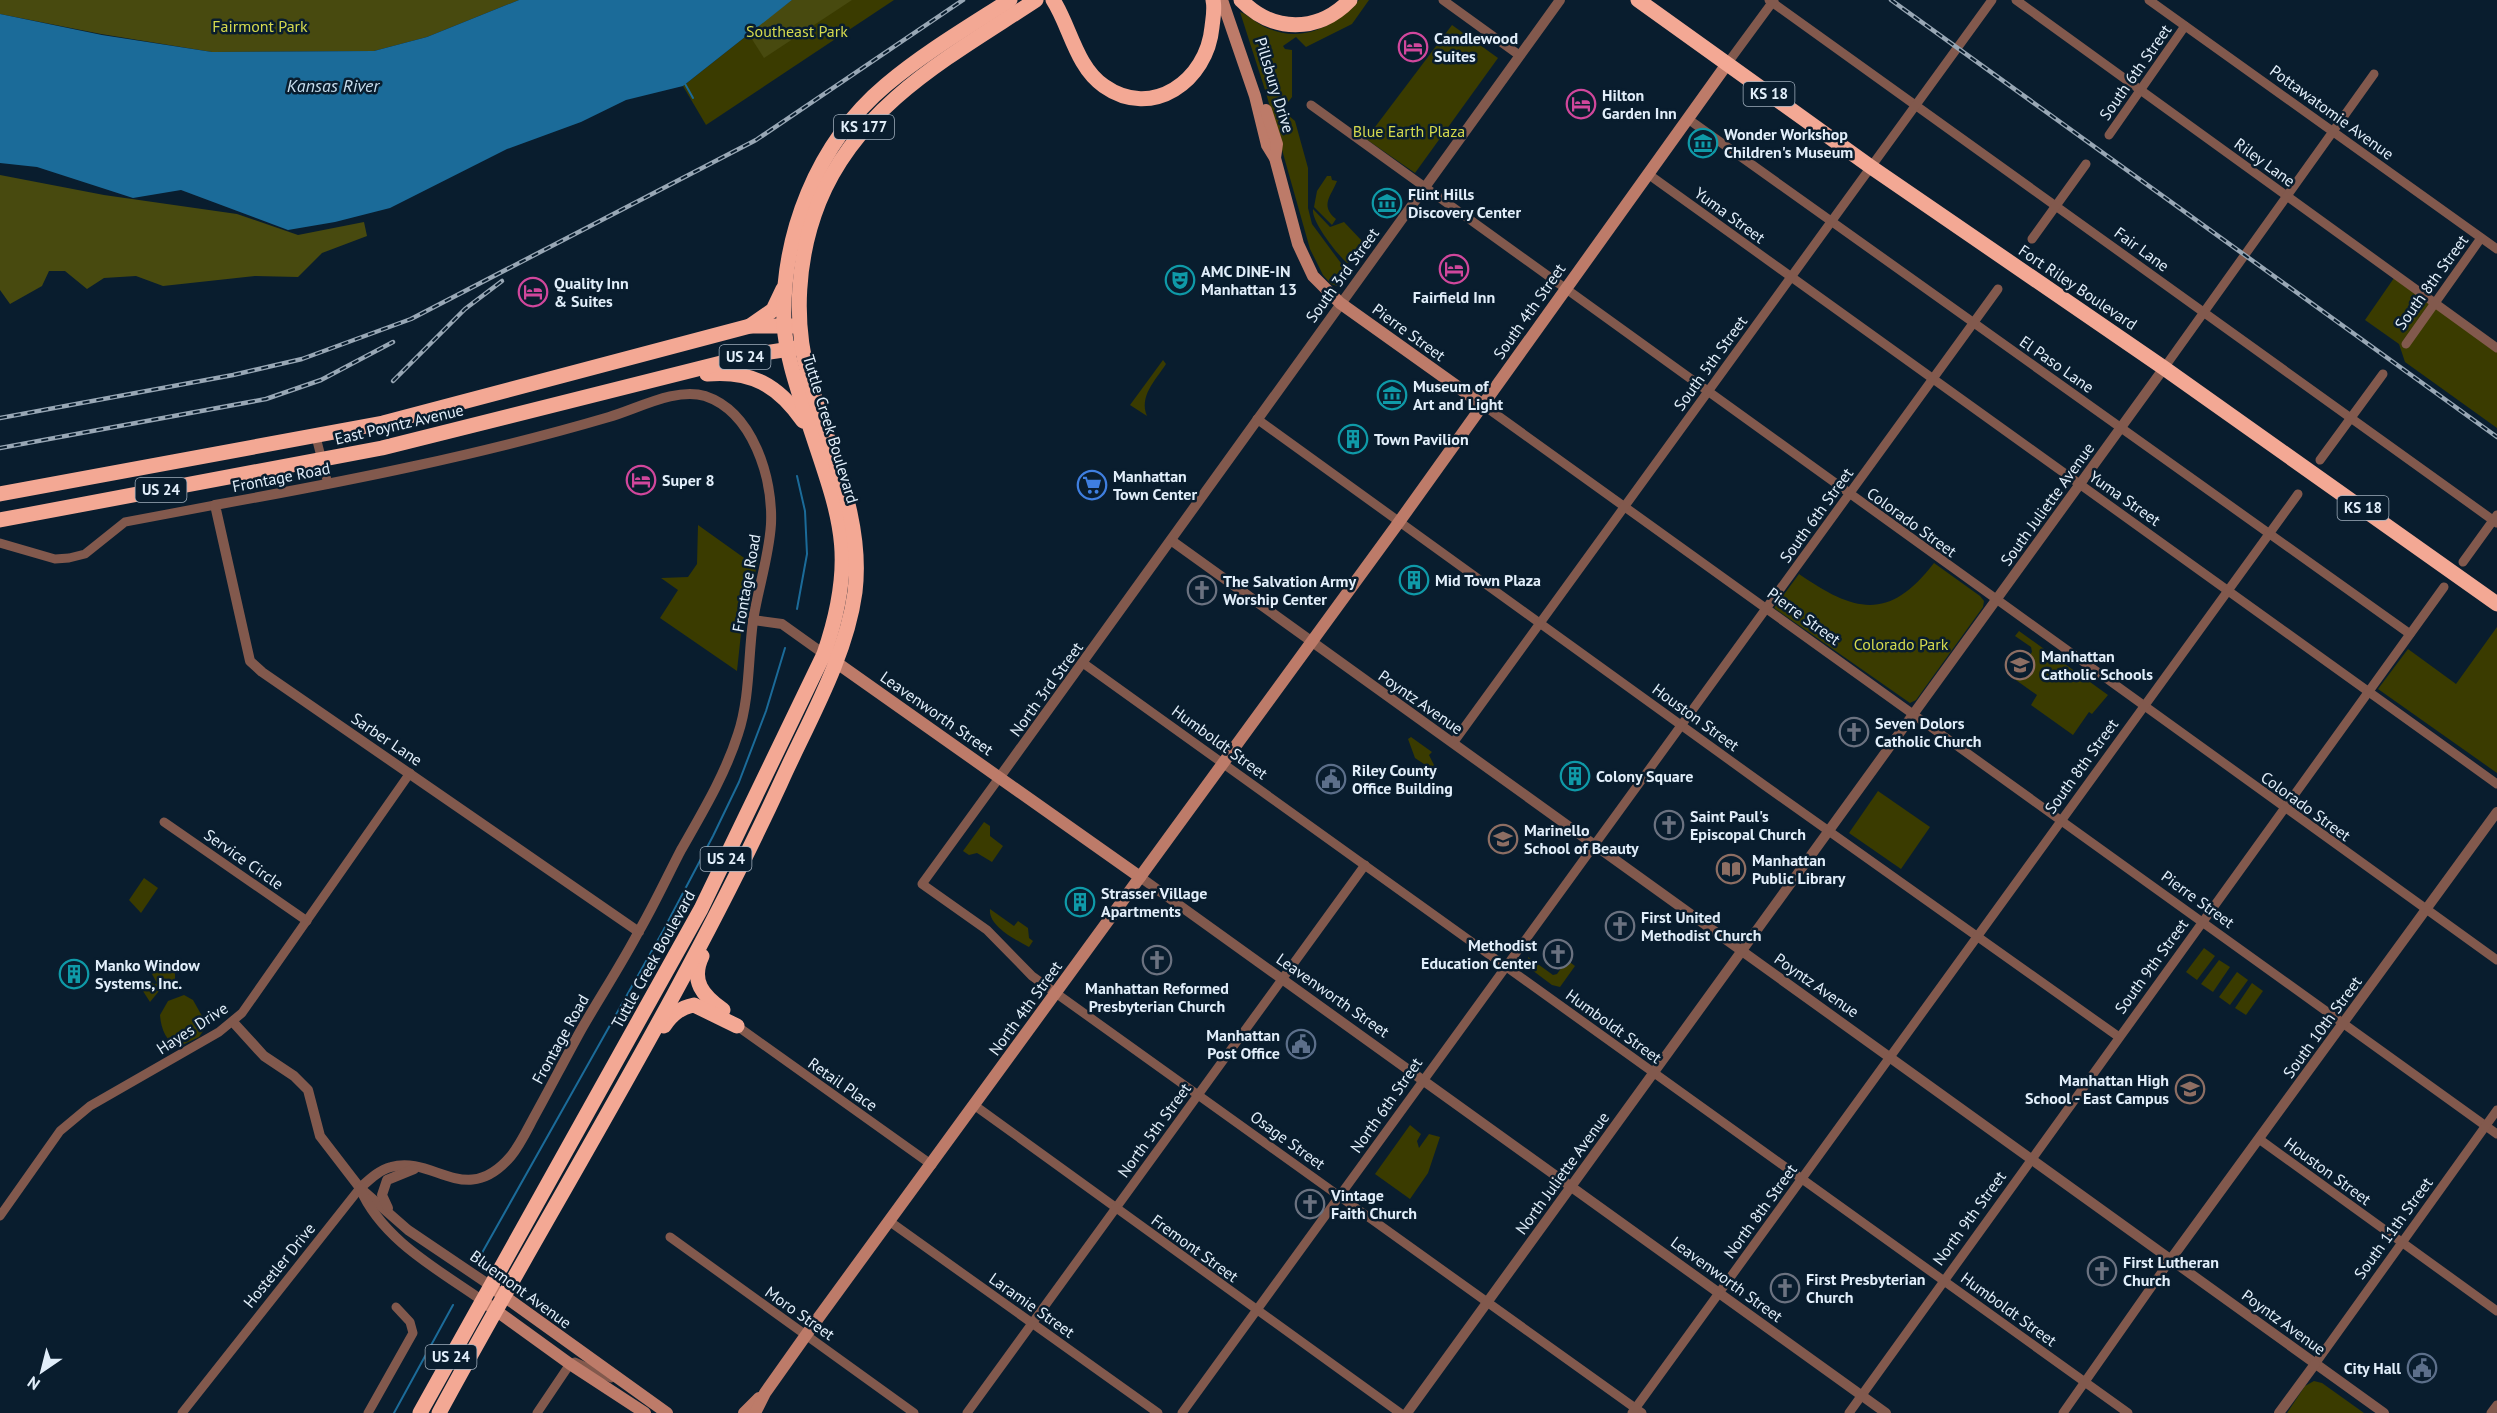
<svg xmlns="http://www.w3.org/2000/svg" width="2497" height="1413" font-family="'PT Sans',sans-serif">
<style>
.green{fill:#3a3b00}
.forest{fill:#484a0f}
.water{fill:#1b6b99}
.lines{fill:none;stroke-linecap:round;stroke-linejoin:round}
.stream{stroke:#1b6b99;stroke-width:2}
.minor{stroke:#82594d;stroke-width:9}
.tertiary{stroke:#82594d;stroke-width:10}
.secondary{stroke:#bd7b69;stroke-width:12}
.trunk{stroke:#f3a894;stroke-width:15}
.rail-casing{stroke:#98a7b5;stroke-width:4.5}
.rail{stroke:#091d2e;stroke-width:2;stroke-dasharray:7;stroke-linecap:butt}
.labels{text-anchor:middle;stroke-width:5;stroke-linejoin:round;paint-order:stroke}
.shield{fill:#091d2e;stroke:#a0afbd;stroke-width:1.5}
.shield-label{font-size:15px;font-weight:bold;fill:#e1eefa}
.park-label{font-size:16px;fill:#d5da4e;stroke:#091d2e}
.poi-label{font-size:16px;font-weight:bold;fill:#e1eefa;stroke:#091d2e;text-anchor:start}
.street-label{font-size:16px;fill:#e1eefa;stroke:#091d2e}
.water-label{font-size:18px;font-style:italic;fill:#c8deee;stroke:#091d2e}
</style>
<rect width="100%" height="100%" fill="#091d2e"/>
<g class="green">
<polygon points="792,0 894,0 706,125 683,86"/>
<path d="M1359,0h10l-17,24 -46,23 -10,-10 -13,9 2,3 7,1v47l-10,13 13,11 13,47v40l4,16 34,46 -9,16 -6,-2 -8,-9 -13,-26 -44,-156 -26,-81c7,2 17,12 27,16 35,16 68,-2 92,-28z"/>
<polygon points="1452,25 1498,58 1415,173 1366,139"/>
<path d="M1327,176h4l1,4 5,1c-5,14 -18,24 -1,38l-4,6 -18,-18 3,-16z"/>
<path d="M1313,209l17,18 14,-5 18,19 -11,21 -4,1c-10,-9 -36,-42 -34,-54z"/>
<polygon points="2394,278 2497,351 2497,428 2405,362 2399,344 2365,320"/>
<path d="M1163,360l3,4c-11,17 -27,32 -19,52l-17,-11z"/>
<polygon points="698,525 747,560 750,556 760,554 742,624 737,671 660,618 678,590 661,578 688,577 697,564"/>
<path d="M1934,563l46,33 4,5 -1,6 -67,93 -6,3 -136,-95 25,-34c55,38 90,48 135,-11z"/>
<polygon points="2497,627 2497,773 2378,689 2408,649 2456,684"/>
<polygon points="2019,631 2108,695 2092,714 2089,712 2073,735 2031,705 2037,695 2013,678 2032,652 2031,647 2015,636"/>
<polygon points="1411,737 1432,752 1429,755 1434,765 1429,771 1427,766 1415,758 1408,739"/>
<polygon points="1878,791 1930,827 1901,869 1849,833"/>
<polygon points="984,822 990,826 990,836 1003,846 992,862 977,853 969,855 963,851"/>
<polygon points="144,878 158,888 141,913 129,900"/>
<path d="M990,909l24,17 4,-5 10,7 1,10 4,3 -4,6c-13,-7 -41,-21 -39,-38z"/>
<polygon points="2204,948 2215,956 2197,980 2186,972"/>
<polygon points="1528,957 1553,975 1557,974 1567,960 1575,966 1560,987 1552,985 1528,967"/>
<polygon points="2219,960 2230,967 2213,992 2201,984"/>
<polygon points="165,966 175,972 175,979 159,991 150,1002 141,988 152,981 154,985 157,983 152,974"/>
<polygon points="2237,972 2248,980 2230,1005 2219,997"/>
<polygon points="2252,983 2263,991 2246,1015 2235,1008"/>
<path d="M184,995l9,5 14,25 -8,12 -21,10c-12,-6 -17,-18 -18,-32l8,-14z"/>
<polygon points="1410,1125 1421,1134 1417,1141 1419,1148 1429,1134 1440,1137 1428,1173 1410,1199 1375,1174"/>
<polygon points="2314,1381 2322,1383 2364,1413 2287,1413 2305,1386"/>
</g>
<g class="forest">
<polygon points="0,0 519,0 427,37 374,51 212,52 101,34 0,14"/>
<polygon points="792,0 852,0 764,58 748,33"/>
<polygon points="0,175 104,195 237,214 298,235 364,222 367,236 322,253 298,277 255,276 163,286 136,276 104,278 87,289 65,271 49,271 42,286 10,304 0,290"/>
</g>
<polygon class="water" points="519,0 792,0 683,86 626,100 581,122 507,149 390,208 335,222 288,230 181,190 133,198 37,167 0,163 0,14 102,35 212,52 374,51 427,37"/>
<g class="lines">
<g class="stream">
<polyline points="684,82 693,98"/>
<polyline points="797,609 807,554 805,511 797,476"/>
<polyline points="478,1260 663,931 713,836 739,782 766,711 785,648"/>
<polyline points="394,1413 453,1305"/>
</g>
<g class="minor">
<polyline points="1443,0 1519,55"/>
<polyline points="1769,0 2497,523"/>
<polyline points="2016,0 2497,348"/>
<polyline points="2149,0 2497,249"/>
<polyline points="1727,64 1774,0"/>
<polyline points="1311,105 2497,960"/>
<polyline points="1688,119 2410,634"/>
<polyline points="2109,135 2185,26"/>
<polyline points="1648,174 2497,784"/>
<polyline points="2032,239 2086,164"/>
<polyline points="2406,344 2481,238"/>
<polyline points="2164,368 2374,74"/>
<polyline points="1483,405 2497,1134"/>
<polyline points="1257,419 1764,785 2119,1037"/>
<polyline points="316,437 328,484"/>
<polyline points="2320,460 2383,374"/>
<polyline points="0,543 55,559 69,558 85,554 125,522 215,505"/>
<polyline points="2463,562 2497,515"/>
<polyline points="1083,663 2128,1413"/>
<polyline points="1453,743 1992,0"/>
<polyline points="999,778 922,884 987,930 1032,976 1642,1413"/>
<polyline points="164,822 307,921"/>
<polyline points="737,1026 932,1165"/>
<polyline points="974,1105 1400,1413"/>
<polyline points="2259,1139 2497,1311"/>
<polyline points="0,1216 60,1131 90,1106 219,1032 242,1013 410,773"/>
<polyline points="889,1221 1158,1413"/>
<polyline points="670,1237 914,1413"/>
<polyline points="2315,1364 2497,1110"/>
<polyline points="182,1413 360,1188"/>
<polyline points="368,1413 413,1333 410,1322 396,1307"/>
<polyline points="537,1413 570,1364 575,1362 611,1378"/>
<polyline points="967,1413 1365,865"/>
<polyline points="1182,1413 1998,289"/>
<polyline points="1632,1413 2298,494"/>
<polyline points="1849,1413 2444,587"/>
<polyline points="2063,1413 2171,1259"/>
<polyline points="2491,1413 2497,1405"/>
</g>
<g class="tertiary">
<polyline points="1172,541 2384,1413"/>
<polyline points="753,620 782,624 824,654"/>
<polyline points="999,778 1560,0"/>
<polyline points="1140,877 1886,1413"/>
<polyline points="233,1022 264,1056 294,1076 308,1090 320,1136 360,1188 408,1230 491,1286"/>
<path d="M360,1188c9,-8 19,-18 31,-21 43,-12 75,42 120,-11 9,-11 16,-26 23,-39 16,-29 31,-58 47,-87 19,-33 40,-65 58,-99 15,-26 28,-54 42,-81 21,-37 44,-75 57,-116 12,-36 10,-76 15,-113 5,-33 16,-64 18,-97 2,-46 -18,-112 -66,-128 -29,-9 -68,13 -96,21 -129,38 -261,64 -394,88l35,156 12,11 377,260"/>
<path d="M360,1188c22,52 79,82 123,113"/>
<polyline points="388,1208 382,1195 387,1180 414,1169"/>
<polyline points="2171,1259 2497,812"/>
<polyline points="1407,1413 2164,368"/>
<polyline points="2279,1413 2315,1364"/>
</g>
<g class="secondary">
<polyline points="1222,0 1255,96 1267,145 1275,158 1298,244 1313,276 1340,303 1483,405"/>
<polyline points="1266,110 1277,144 1275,158"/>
<polyline points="830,658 1140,877"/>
<polyline points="497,1291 667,1413"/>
<polyline points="483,1301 570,1364 645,1413"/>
<polyline points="744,1413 759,1398"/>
<polyline points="755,1413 765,1393 811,1328 1399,522 1727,64"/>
</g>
<g class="trunk">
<path d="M1053,0c17,26 23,67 51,86 48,34 103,-5 108,-59 1,-9 3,-18 1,-27"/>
<path d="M1241,0c32,33 77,33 109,0"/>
<polyline points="1638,0 1871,167 2164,368 2497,604"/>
<polyline points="750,326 773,310 783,289"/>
<path d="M707,374c44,-4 71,11 96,47"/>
<polyline points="0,494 383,423 750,326 794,326"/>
<polyline points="0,520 382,448 757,354 797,348"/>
<path d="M702,956c-12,25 1,40 21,54"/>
<path d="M664,1026c8,-12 16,-18 30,-21l43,21"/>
<path d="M420,1413l281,-504 123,-255c36,-104 13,-143 -19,-242 -9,-28 -19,-58 -21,-88 -3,-89 33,-181 102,-239 38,-32 82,-58 124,-85"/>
<path d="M439,1413c114,-211 242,-413 342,-631 27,-60 65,-124 74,-190 9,-75 -27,-143 -46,-214 -16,-57 -12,-121 10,-176 40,-98 132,-146 217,-202"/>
</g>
<g class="rail-casing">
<g id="rail">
<polyline points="1891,0 2497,437"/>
<polyline points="393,381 465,309 502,281"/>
<polyline points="0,418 233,375 302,359 411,319 756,140 963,0"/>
<polyline points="0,448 266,399 321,380 393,342"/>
</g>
</g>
<use href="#rail" class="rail"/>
</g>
<defs>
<g id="hotel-ring" transform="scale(1.5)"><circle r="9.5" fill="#091d2e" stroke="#d1479c" stroke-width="1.5"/><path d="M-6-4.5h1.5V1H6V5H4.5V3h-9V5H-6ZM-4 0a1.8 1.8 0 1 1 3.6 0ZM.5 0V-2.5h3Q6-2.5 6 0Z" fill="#d1479c"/></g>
<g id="museum-ring" transform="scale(1.5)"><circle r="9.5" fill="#091d2e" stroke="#0f9aa8" stroke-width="1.5"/><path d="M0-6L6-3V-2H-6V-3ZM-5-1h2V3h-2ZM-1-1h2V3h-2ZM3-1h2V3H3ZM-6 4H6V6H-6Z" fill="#0f9aa8"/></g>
<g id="theatre-ring" transform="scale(1.5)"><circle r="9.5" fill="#091d2e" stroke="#0f9aa8" stroke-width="1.5"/><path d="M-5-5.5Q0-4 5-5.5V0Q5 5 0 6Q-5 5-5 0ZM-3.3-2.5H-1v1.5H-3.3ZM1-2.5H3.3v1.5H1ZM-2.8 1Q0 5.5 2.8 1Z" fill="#0f9aa8"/></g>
<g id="building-ring" transform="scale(1.5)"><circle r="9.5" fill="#091d2e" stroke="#0f9aa8" stroke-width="1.5"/><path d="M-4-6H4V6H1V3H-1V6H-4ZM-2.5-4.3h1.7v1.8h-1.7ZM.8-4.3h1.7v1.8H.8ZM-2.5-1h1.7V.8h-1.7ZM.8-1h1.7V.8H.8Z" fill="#0f9aa8"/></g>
<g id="supermarket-ring" transform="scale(1.5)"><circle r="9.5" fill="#091d2e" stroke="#3f7fe0" stroke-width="1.5"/><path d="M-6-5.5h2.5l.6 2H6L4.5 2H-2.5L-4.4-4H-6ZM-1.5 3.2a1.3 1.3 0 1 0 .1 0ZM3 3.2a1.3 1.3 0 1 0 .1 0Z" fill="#3f7fe0"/></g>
<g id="church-ring" transform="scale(1.5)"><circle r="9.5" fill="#091d2e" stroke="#6b7280" stroke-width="1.5"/><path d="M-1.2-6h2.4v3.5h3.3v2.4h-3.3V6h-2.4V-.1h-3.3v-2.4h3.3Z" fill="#6b7280"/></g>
<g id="school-ring" transform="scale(1.5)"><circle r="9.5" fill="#091d2e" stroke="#8d6e63" stroke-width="1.5"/><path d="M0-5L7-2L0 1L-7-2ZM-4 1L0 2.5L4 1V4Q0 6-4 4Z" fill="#8d6e63"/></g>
<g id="civic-ring" transform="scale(1.5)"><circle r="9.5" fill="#091d2e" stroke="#5c6f8a" stroke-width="1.5"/><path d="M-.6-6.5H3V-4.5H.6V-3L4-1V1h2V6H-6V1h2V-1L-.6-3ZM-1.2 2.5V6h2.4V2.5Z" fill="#5c6f8a"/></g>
<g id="library-ring" transform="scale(1.5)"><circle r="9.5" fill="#091d2e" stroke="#8d6e63" stroke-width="1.5"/><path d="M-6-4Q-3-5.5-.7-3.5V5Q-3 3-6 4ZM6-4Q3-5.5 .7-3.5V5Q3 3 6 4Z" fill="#8d6e63"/></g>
</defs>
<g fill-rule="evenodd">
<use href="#hotel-ring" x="1413" y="47"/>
<use href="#hotel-ring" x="1581" y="104"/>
<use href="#museum-ring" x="1703" y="143"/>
<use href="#museum-ring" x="1387" y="203"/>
<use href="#hotel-ring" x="1454" y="269"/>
<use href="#theatre-ring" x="1180" y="280"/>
<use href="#hotel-ring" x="533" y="292"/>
<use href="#museum-ring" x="1392" y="395"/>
<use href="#building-ring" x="1353" y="439"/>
<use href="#hotel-ring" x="641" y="480"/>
<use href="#supermarket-ring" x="1092" y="485"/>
<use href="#building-ring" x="1414" y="580"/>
<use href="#church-ring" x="1202" y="590"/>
<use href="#school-ring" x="2020" y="665"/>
<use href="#church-ring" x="1854" y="732"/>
<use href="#building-ring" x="1575" y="776"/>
<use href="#civic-ring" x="1331" y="779"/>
<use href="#church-ring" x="1669" y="825"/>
<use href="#school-ring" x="1503" y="839"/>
<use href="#library-ring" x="1731" y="869"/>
<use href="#building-ring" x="1080" y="902"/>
<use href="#church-ring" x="1620" y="926"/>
<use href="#church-ring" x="1558" y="954"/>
<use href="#church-ring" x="1157" y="960"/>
<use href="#building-ring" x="74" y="974"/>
<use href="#civic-ring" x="1301" y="1044"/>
<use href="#school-ring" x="2190" y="1089"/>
<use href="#church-ring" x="1310" y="1204"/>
<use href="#church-ring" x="2102" y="1271"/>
<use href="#church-ring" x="1785" y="1288"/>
<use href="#civic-ring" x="2422" y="1368"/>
</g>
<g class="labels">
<g class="shield">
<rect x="1743.5" y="82" width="51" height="24" rx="4.5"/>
<rect x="834" y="115" width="60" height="24" rx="4.5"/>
<rect x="719.5" y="345" width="51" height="24" rx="4.5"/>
<rect x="135.5" y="478" width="51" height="24" rx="4.5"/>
<rect x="2337.5" y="496" width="51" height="24" rx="4.5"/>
<rect x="700.5" y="847" width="51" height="24" rx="4.5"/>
<rect x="425.5" y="1345" width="51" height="24" rx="4.5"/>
</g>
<g class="shield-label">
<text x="1769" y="99">KS 18</text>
<text x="864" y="132">KS 177</text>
<text x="745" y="362">US 24</text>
<text x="161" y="495">US 24</text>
<text x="2363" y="513">KS 18</text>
<text x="726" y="864">US 24</text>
<text x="451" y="1362">US 24</text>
</g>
<g class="park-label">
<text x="260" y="32">Fairmont Park</text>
<text x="797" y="37">Southeast Park</text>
<text x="1409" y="137">Blue Earth Plaza</text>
<text x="1901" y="650">Colorado Park</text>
</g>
<g class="poi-label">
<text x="1434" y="44">Candlewood<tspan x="1434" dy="18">Suites</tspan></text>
<text x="1602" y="101">Hilton<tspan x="1602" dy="18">Garden Inn</tspan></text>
<text x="1724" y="140">Wonder Workshop<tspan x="1724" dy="18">Children's Museum</tspan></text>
<text x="1408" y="200">Flint Hills<tspan x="1408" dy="18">Discovery Center</tspan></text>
<text x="1201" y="277">AMC DINE-IN<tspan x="1201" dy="18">Manhattan 13</tspan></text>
<text x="554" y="289">Quality Inn<tspan x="554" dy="18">&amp; Suites</tspan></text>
<text x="1454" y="303" text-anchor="middle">Fairfield Inn</text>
<text x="1413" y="392">Museum of<tspan x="1413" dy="18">Art and Light</tspan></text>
<text x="1374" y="445">Town Pavilion</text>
<text x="1113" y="482">Manhattan<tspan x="1113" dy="18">Town Center</tspan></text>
<text x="662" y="486">Super 8</text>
<text x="1435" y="586">Mid Town Plaza</text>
<text x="1223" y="587">The Salvation Army<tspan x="1223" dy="18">Worship Center</tspan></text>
<text x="2041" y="662">Manhattan<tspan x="2041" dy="18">Catholic Schools</tspan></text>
<text x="1875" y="729">Seven Dolors<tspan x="1875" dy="18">Catholic Church</tspan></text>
<text x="1352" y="776">Riley County<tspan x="1352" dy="18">Office Building</tspan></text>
<text x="1596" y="782">Colony Square</text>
<text x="1690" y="822">Saint Paul's<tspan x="1690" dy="18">Episcopal Church</tspan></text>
<text x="1524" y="836">Marinello<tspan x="1524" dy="18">School of Beauty</tspan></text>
<text x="1752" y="866">Manhattan<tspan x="1752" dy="18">Public Library</tspan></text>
<text x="1101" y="899">Strasser Village<tspan x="1101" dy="18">Apartments</tspan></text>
<text x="1641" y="923">First United<tspan x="1641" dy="18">Methodist Church</tspan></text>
<text x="1537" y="951" text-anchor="end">Methodist<tspan x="1537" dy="18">Education Center</tspan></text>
<text x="95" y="971">Manko Window<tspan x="95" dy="18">Systems, Inc.</tspan></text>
<text x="1157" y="994" text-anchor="middle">Manhattan Reformed<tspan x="1157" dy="18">Presbyterian Church</tspan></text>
<text x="1280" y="1041" text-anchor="end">Manhattan<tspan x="1280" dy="18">Post Office</tspan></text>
<text x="2169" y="1086" text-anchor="end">Manhattan High<tspan x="2169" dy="18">School - East Campus</tspan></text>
<text x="1331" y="1201">Vintage<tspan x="1331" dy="18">Faith Church</tspan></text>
<text x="2123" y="1268">First Lutheran<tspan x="2123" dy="18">Church</tspan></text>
<text x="1806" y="1285">First Presbyterian<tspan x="1806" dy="18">Church</tspan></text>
<text x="2401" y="1374" text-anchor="end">City Hall</text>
</g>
<g class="street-label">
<text transform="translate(2135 72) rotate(-55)" y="6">South 6th Street</text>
<text transform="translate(1275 85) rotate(73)" y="6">Pillsbury Drive</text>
<text transform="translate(2332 112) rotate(36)" y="6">Pottawatomie Avenue</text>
<text transform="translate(2265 162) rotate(36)" y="6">Riley Lane</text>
<text transform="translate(1730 215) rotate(36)" y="6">Yuma Street</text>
<text transform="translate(2142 249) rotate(36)" y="6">Fair Lane</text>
<text transform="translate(1342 275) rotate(-54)" y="6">South 3rd Street</text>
<text transform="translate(2431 282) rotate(-54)" y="6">South 8th Street</text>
<text transform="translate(2078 287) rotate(34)" y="6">Fort Riley Boulevard</text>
<text transform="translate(1529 311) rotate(-55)" y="6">South 4th Street</text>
<text transform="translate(1409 332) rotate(36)" y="6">Pierre Street</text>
<text transform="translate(1710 363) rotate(-54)" y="6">South 5th Street</text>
<text transform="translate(2057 364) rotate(35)" y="6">El Paso Lane</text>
<text transform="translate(399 424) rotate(-13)" y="6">East Poyntz Avenue</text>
<text transform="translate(831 429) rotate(73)" y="6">Tuttle Creek Boulevard</text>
<text transform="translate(281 477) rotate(-11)" y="6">Frontage Road</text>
<text transform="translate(2125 498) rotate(35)" y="6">Yuma Street</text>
<text transform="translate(2047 504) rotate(-54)" y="6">South Juliette Avenue</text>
<text transform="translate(1816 515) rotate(-54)" y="6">South 6th Street</text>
<text transform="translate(1912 522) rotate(36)" y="6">Colorado Street</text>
<text transform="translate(746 583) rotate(-80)" y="6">Frontage Road</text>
<text transform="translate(1804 616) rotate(36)" y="6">Pierre Street</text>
<text transform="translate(1046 689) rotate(-54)" y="6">North 3rd Street</text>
<text transform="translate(1421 702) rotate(35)" y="6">Poyntz Avenue</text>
<text transform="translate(937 713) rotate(35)" y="6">Leavenworth Street</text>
<text transform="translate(1696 717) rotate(36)" y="6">Houston Street</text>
<text transform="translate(387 739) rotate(34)" y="6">Sarber Lane</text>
<text transform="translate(1220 742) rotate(36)" y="6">Humboldt Street</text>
<text transform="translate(2081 766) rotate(-54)" y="6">South 8th Street</text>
<text transform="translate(2306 806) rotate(36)" y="6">Colorado Street</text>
<text transform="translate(244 859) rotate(35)" y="6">Service Circle</text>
<text transform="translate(2198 899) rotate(36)" y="6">Pierre Street</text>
<text transform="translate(653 959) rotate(-61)" y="6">Tuttle Creek Boulevard</text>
<text transform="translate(2151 966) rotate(-54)" y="6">South 9th Street</text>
<text transform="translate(1817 985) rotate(35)" y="6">Poyntz Avenue</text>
<text transform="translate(1333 995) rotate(35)" y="6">Leavenworth Street</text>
<text transform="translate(1025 1008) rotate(-54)" y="6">North 4th Street</text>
<text transform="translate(1614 1026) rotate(36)" y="6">Humboldt Street</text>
<text transform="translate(2322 1027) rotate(-54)" y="6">South 10th Street</text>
<text transform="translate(192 1028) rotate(-33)" y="6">Hayes Drive</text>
<text transform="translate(560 1039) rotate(-61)" y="6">Frontage Road</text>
<text transform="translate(843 1084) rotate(35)" y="6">Retail Place</text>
<text transform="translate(1386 1105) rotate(-55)" y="6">North 6th Street</text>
<text transform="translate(1154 1130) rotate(-54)" y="6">North 5th Street</text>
<text transform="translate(1288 1140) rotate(36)" y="6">Osage Street</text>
<text transform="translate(2328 1171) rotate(36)" y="6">Houston Street</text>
<text transform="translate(1562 1173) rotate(-54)" y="6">North Juliette Avenue</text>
<text transform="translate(1760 1211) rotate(-54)" y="6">North 8th Street</text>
<text transform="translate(1969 1218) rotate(-54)" y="6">North 9th Street</text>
<text transform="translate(2393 1228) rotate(-54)" y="6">South 11th Street</text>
<text transform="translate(1195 1248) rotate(36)" y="6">Fremont Street</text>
<text transform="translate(279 1265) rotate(-51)" y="6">Hostetler Drive</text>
<text transform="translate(1727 1279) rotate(36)" y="6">Leavenworth Street</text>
<text transform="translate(521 1289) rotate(36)" y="6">Bluemont Avenue</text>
<text transform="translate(1032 1305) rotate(35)" y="6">Laramie Street</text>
<text transform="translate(2009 1309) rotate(36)" y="6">Humboldt Street</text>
<text transform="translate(800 1313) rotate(35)" y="6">Moro Street</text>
<text transform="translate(2284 1322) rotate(36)" y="6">Poyntz Avenue</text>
</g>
<g class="water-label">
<text x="333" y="92">Kansas River</text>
</g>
</g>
<g transform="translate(42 1371) rotate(215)" stroke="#091d2e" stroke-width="4.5" paint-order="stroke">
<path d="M0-4.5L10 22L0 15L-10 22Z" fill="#e1eefa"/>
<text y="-9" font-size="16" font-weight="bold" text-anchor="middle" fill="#e1eefa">N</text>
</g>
</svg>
